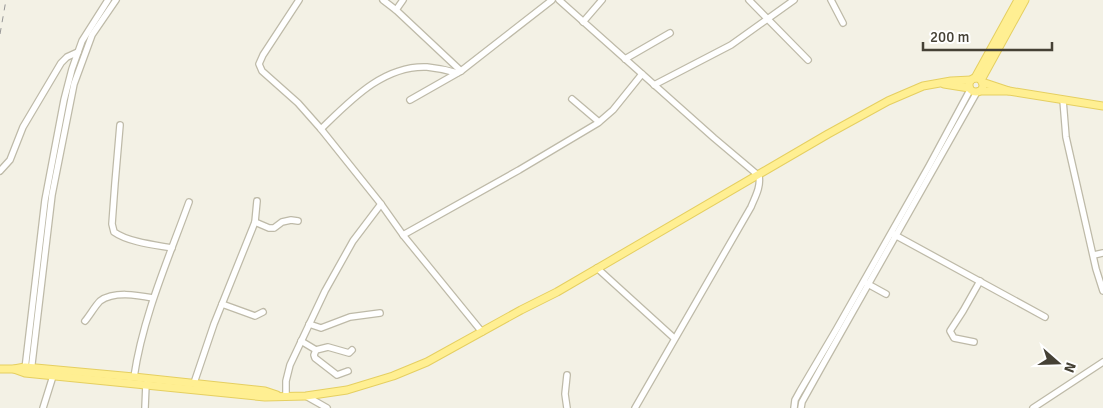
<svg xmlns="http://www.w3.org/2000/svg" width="1103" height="408" font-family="Signika,sans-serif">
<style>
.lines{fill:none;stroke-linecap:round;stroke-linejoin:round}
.minor-casing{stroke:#bebaa8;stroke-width:8}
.major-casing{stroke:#e5cf61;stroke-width:9}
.minor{stroke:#fff;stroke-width:5.5}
.major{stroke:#ffef92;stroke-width:7}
.rail{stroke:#959595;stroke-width:1;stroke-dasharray:6 6;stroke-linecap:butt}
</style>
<rect width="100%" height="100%" fill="#f3f1e5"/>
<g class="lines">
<g class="minor-casing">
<g id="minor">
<polyline points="299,0 263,55 259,64 262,71 298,103 321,129 381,204 403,235 482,332"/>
<polyline points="383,0 396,10 461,71"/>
<path d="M559,0l155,138 45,38c2,11 -4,21 -8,31l-116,201"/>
<polyline points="749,0 808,60"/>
<polyline points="831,0 843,23"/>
<polyline points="396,10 403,0"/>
<polyline points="583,22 602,0"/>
<polyline points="625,59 670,33"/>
<polyline points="654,85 731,45 794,0"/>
<polyline points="572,99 599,122"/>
<polyline points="410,100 461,71 552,0"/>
<polyline points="1063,100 1066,137 1096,269 1103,291"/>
<path d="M120,125l-5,58 -3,41 2,8c14,10 41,13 58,16"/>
<path d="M321,129c29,-28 62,-64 106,-62 10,1 20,3 30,6"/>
<polyline points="0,171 10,160 23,127 61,63 67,57 78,52"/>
<polyline points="255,222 269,228 274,228 282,222 291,220 298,221"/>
<polyline points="893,234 1045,317"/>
<polyline points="403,235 519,170 598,123 613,110 642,74"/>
<polyline points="1094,255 1103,253"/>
<polyline points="597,268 674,338"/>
<polyline points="866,283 886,294"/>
<polyline points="222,304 255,316 263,312"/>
<path d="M85,321c5,-6 10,-15 15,-20 14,-10 37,-6 53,-3"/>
<polyline points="309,324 321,328 350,317 380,313"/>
<polyline points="301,341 316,350"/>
<polyline points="974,342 954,338 950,331 963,311 980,281"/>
<polyline points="25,369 45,200 64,100 72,69 82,41 108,0"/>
<polyline points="348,371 337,375 315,358 314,355 316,350 328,347 349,353 352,350"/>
<polyline points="31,372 52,195 74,84 92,35 116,0"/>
<polyline points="567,375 565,394 567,408"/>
<path d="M134,377c9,-61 34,-117 55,-175"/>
<polyline points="194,383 214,324 255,222 257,201"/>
<polyline points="286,396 286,381 290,365 325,291 353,241 381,204"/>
<polyline points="306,396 327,408"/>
<polyline points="43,408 53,376"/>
<polyline points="145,408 146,384"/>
<polyline points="794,408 795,400 800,391 836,330 929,166 970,90"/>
<polyline points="801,408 802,402 821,368 977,92"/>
<polyline points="1033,408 1103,362"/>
</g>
</g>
<g class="major-casing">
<g id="major">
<circle cx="976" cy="85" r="7"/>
<polyline points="975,78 1018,0"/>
<polyline points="981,80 1025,0"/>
<polyline points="982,82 1009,91 1103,106"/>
<polyline points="944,84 969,88"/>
<polyline points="980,91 1008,91"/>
<polyline points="0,369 14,369 25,367 134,377 265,391 277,395"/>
<polyline points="14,369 25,373 265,397 306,396 347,390 393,376 427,362 521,310 557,292 828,134 888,101 923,86 951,81 971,80"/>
</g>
</g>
<use href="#minor" class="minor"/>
<use href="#major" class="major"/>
<polyline class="rail" points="0,34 6,0"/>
</g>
<g transform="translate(1058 363) rotate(110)" stroke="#ffffff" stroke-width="4" paint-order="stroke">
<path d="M0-4L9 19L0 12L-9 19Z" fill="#454135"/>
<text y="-8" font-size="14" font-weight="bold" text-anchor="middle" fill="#454135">N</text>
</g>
<path d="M923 42v8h129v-8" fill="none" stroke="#454135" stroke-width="2.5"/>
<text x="930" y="42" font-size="15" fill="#454135" stroke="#ffffff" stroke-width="4" paint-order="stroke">200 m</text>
</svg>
